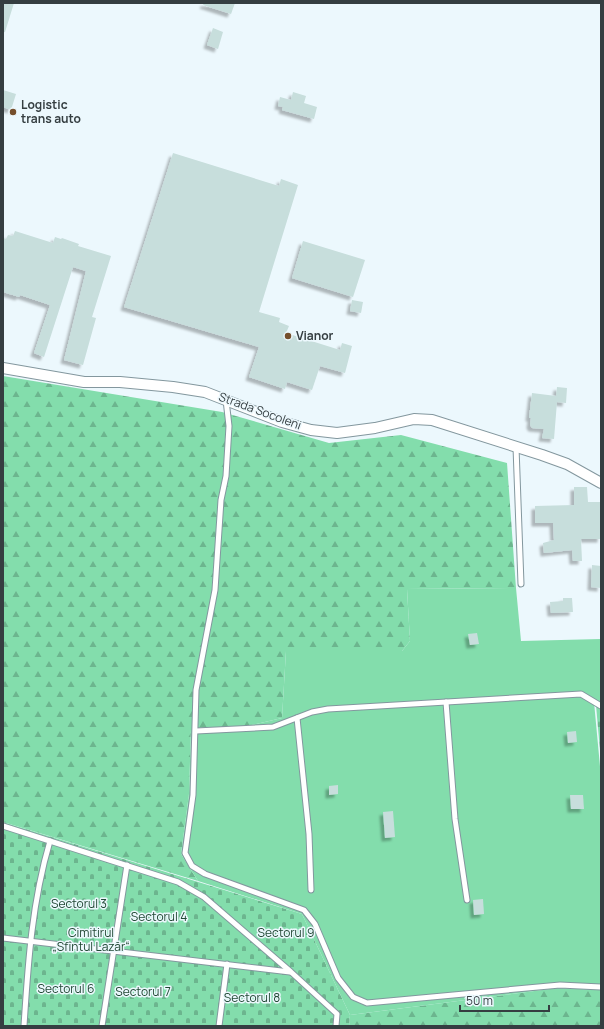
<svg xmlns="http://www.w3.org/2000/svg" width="604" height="1029" font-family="Manrope,sans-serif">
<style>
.forest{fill:url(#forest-firs)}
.cemetery{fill:url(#cemetery-stones)}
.garden{fill:#83ddac}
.building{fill:#c7dedc;filter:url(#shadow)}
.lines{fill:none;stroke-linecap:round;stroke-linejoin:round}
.service-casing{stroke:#83979e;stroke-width:7}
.minor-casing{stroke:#83979e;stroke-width:12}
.service{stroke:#fff;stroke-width:5}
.minor{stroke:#fff;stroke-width:10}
.poi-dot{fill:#754f2c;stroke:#ecf8fd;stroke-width:1.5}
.labels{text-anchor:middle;stroke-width:3;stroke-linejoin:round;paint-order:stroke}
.poi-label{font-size:12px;font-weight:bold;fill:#353e41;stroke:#ecf8fd;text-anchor:start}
.street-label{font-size:12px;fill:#353e41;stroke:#ecf8fd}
.park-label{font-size:12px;fill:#214834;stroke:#ecf8fd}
</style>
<defs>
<pattern id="forest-firs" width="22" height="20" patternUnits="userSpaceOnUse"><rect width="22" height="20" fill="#83ddac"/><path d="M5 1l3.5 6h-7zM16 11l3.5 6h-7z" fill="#6cb58e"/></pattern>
<pattern id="cemetery-stones" width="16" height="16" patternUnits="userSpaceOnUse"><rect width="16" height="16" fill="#83ddac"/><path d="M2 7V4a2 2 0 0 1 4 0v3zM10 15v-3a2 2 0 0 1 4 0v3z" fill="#6cb58e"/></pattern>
<filter id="shadow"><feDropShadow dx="-3.5" dy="3.5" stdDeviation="1" flood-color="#0004"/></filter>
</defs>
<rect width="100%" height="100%" fill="#ecf8fd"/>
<g class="forest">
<polygon points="3,376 222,412 329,443 401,435 507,463 516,588 407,589 410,641 402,651 286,651 282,718 247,726 191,729 189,794 181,854 198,881 3,822"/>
<polygon points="596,705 601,705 601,762"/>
<polygon points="557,988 601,990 601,1026 349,1026 350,1015"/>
</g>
<polygon class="cemetery" points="3,822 302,914 350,1015 349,1026 3,1026"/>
<polygon class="garden" points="516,588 521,641 601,639 601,702 594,702 601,777 601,990 557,988 350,1015 302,914 198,881 181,854 189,794 191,729 247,726 282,718 286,651 402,651 410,641 407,589"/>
<g class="building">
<polygon points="3,3 14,3 5,32 3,32"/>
<polygon points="204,3 235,3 231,14 203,5"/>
<polygon points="213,28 223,32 218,49 207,45"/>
<polygon points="3,90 16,94 11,110 3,107"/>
<polygon points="293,92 306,96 304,103 317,107 314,119 282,110 283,107 278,106 280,97 291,100"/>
<polygon points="173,153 279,186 281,179 298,185 259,312 280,318 279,322 289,326 286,333 340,350 342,343 352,346 345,373 320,366 312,390 287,382 285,389 249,377 259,347 124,307"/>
<polygon points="15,231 53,243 55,237 61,239 62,238 79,244 78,246 111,256 92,317 96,318 83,365 64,360 86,271 73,267 44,357 34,353 50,305 20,295 19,297 3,292 3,238 6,239 8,235 13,236"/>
<polygon points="303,241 365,260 353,297 292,278"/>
<polygon points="352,300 363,302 361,313 350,311"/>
<polygon points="557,387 567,388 566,403 557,402 554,439 542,438 544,429 532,428 530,425 531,418 529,418 532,393 556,396"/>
<polygon points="574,487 587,487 588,502 601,502 601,539 581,539 582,561 573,561 572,550 544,553 543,543 554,540 553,523 535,523 535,506 574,505"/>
<polygon points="592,565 601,566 601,588 591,587"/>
<polygon points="563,598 572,598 573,612 551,613 550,602 563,601"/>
<polygon points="477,633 479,644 470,645 468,634"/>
<polygon points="576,731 577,742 568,743 567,732"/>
<polygon points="338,785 338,794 329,795 329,786"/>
<polygon points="570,795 583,795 584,809 571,809"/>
<polygon points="393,811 395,837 385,838 383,812"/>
<polygon points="483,899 484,914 474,915 473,900"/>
</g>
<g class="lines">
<g class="service-casing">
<g id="service">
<polyline points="226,400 229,426 226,476 221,500 215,590 196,690 193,795 185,853 192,866 205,874 304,910 315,924 338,978 353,997 367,1003 560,985 601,987"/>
<polyline points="516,447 521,584"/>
<polyline points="446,702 455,819 467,900"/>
<polyline points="297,718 309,834 311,890"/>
<polyline points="196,731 273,727 312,712 328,709 581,694 601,706"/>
<polyline points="3,826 178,882 204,897 291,972 337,1014 336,1026"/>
<polyline points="3,938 290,972"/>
<path d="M24,1026c4,-63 8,-124 26,-185"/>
<polyline points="102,1026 127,865"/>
<polyline points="219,1026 227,964"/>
</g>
</g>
<g class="minor-casing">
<polyline id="minor" points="3,368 84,382 120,382 173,387 205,392 282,422 311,430 337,433 375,428 414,419 432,420 542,455 567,464 601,483"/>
</g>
<use href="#service" class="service"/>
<use href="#minor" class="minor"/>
</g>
<g class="poi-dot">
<circle cx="13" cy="112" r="4"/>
<circle cx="288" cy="336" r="4"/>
</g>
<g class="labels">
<g class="poi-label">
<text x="21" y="109">Logistic<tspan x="21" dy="14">trans auto</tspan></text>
<text x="296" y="340">Vianor</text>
</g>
<g class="street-label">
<text transform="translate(260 411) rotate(20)" y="4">Strada Socoleni</text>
</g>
<g class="park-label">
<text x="79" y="908">Sectorul 3</text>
<text x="159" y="921">Sectorul 4</text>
<text x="91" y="937">Cimitirul<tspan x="91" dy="14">„Sfîntul Lazăr“</tspan></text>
<text x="286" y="937">Sectorul 9</text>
<text x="66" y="993">Sectorul 6</text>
<text x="143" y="996">Sectorul 7</text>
<text x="252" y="1002">Sectorul 8</text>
</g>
</g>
<rect width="604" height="1029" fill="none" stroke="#353e41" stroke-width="8"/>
<path d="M460 1005v6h89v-6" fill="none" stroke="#353e41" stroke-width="2"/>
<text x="466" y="1005" font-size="12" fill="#353e41" stroke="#ecf8fd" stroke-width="3" paint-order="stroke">50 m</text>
</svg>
